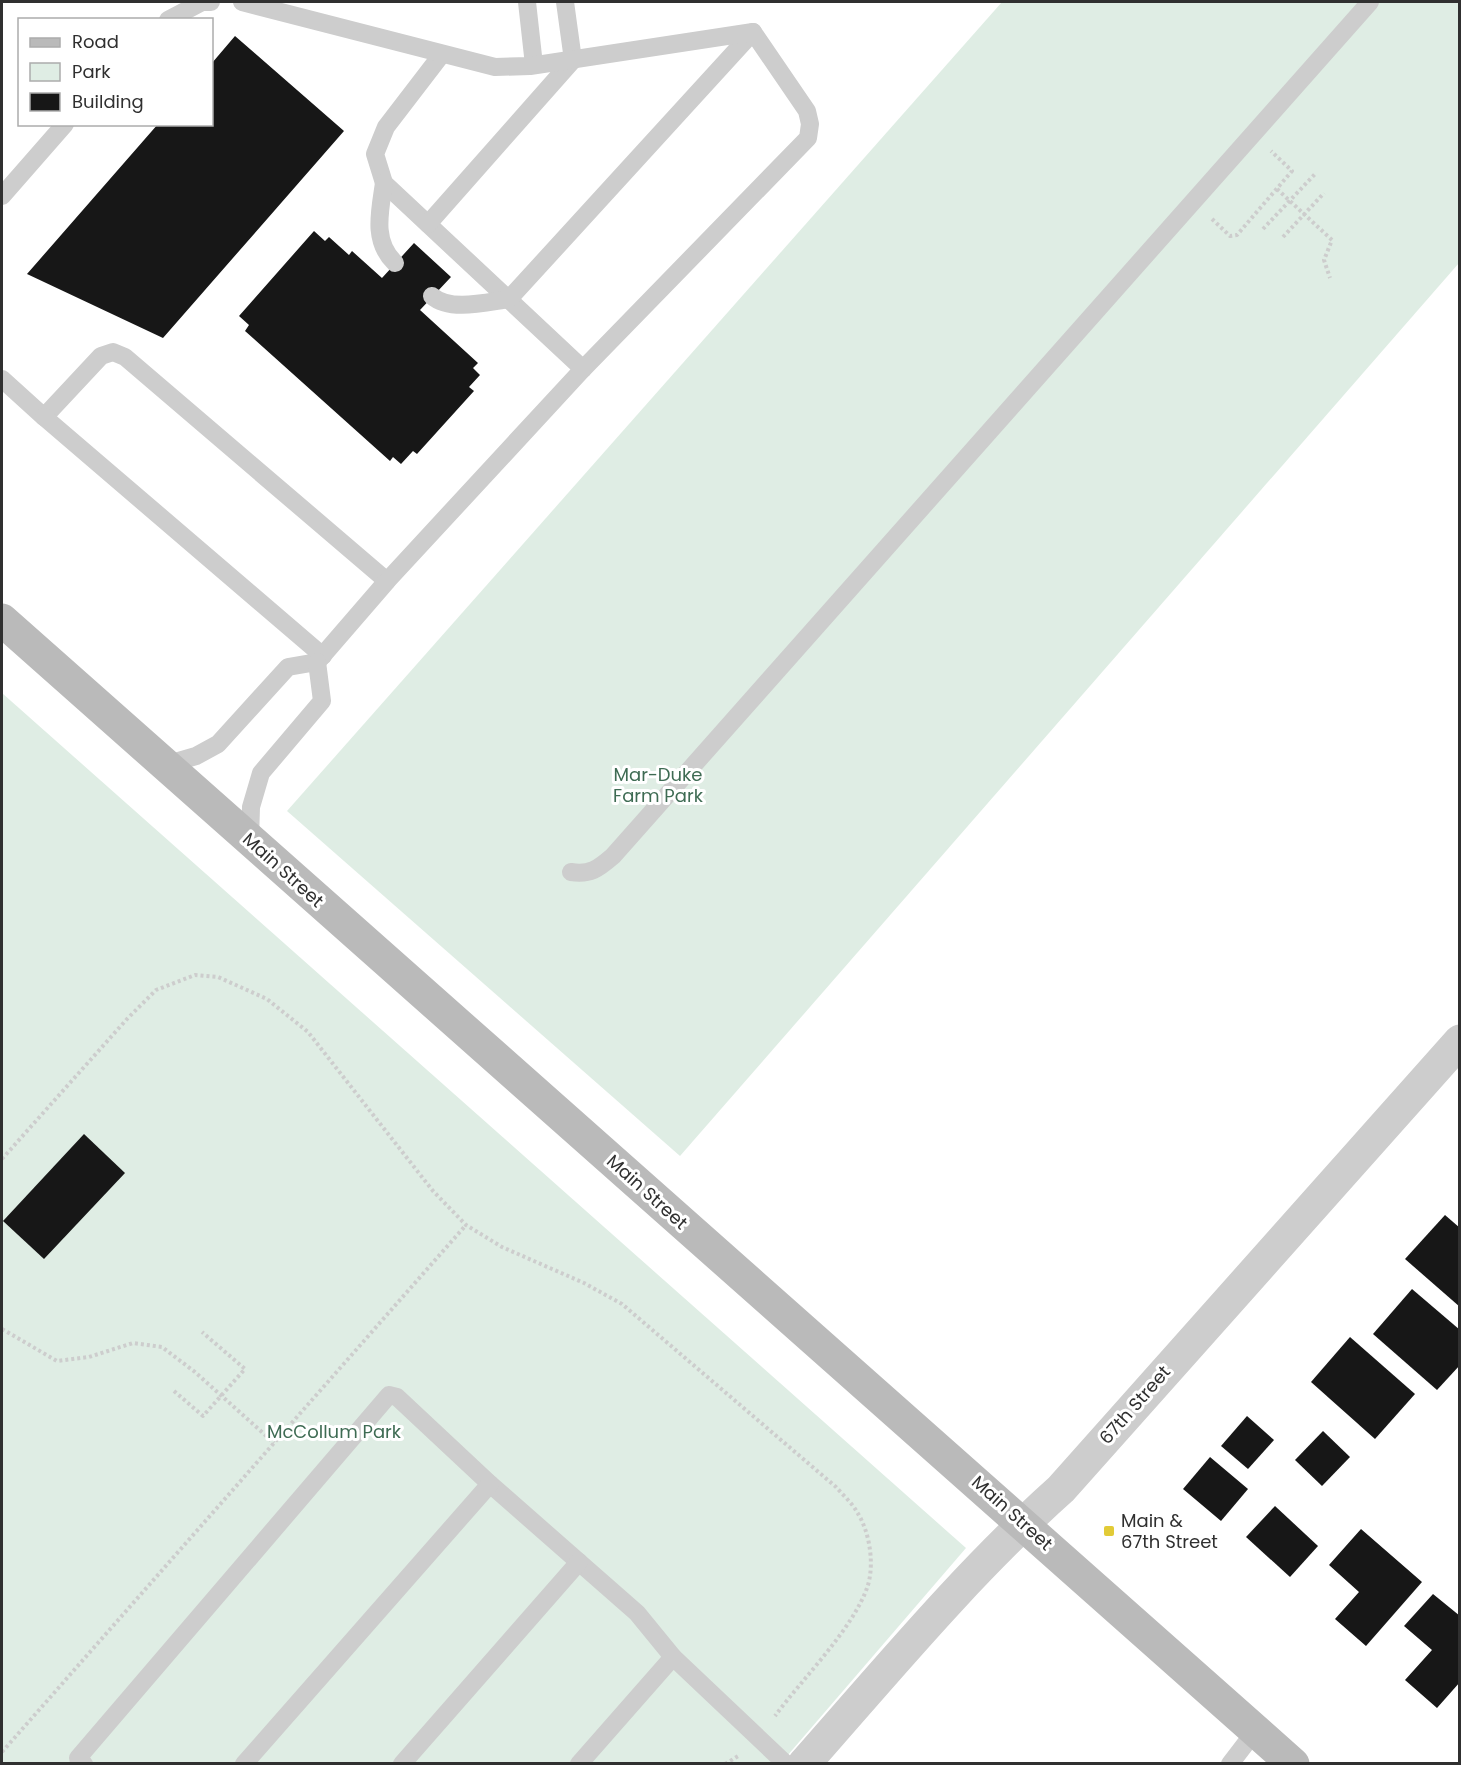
<svg xmlns="http://www.w3.org/2000/svg" width="1461" height="1765" font-family="Poppins,sans-serif">
<style>
.green{fill:#dfede4}
.building{fill:#171717}
.lines{fill:none;stroke-linecap:round;stroke-linejoin:round}
.path{stroke:#cdcdcd;stroke-width:4;stroke-dasharray:3 3;stroke-linecap:butt}
.service{stroke:#cdcdcd;stroke-width:18}
.minor{stroke:#cdcdcd;stroke-width:33}
.secondary{stroke:#bababa;stroke-width:33}
.poi-dot{fill:#e2cb37;stroke:#fff;stroke-width:2}
.labels{text-anchor:middle;stroke-width:6;stroke-linejoin:round;paint-order:stroke}
.park-label{font-size:18px;fill:#3e6b53;stroke:#fff}
.street-label{font-size:18px;fill:#303030;stroke:#fff}
.poi-label{font-size:18px;fill:#303030;stroke:#fff;text-anchor:start}
</style>
<rect width="100%" height="100%" fill="#fff"/>
<g class="green">
<polygon points="1002,2 1459,2 1459,263 680,1156 287,811"/>
<polygon points="2,693 966,1548 781,1763 2,1763"/>
</g>
<g class="building">
<polygon points="235,36 344,131 163,338 27,274 158,124 212,124 212,63"/>
<polygon points="314,231 325,241 329,237 349,255 352,251 382,278 414,243 451,277 420,310 478,363 473,368 480,375 469,387 474,391 417,454 413,451 401,464 393,457 390,461 245,331 249,325 239,316"/>
<polygon points="84,1134 125,1173 44,1259 3,1221"/>
<polygon points="1445,1215 1460,1228 1460,1307 1405,1259"/>
<polygon points="1412,1289 1460,1330 1460,1365 1437,1390 1373,1334"/>
<polygon points="1350,1337 1415,1394 1375,1439 1311,1382"/>
<polygon points="1247,1416 1274,1440 1248,1469 1221,1446"/>
<polygon points="1323,1431 1350,1457 1322,1486 1295,1460"/>
<polygon points="1210,1457 1248,1489 1221,1521 1183,1489"/>
<polygon points="1275,1506 1318,1546 1290,1577 1246,1537"/>
<polygon points="1361,1529 1422,1582 1366,1646 1335,1619 1359,1592 1329,1565"/>
<polygon points="1433,1594 1460,1616 1460,1682 1437,1708 1405,1680 1432,1650 1404,1626"/>
</g>
<g class="lines">
<g class="path">
<polyline points="1277,189 1332,240 1324,260 1330,278"/>
<polyline points="1212,219 1230,236 1237,235 1292,171 1271,151"/>
<polyline points="1263,229 1315,174"/>
<polyline points="1283,237 1324,193"/>
<path d="M2,1159l125,-140 29,-29 39,-15 23,2 49,22 41,33 125,159 33,34 36,22 82,36 38,21 214,183c7,8 16,16 21,25 13,20 18,54 10,76 -15,42 -65,91 -92,128"/>
<polyline points="2,1329 57,1361 89,1357 133,1343 162,1347 195,1372 274,1443"/>
<polyline points="174,1391 203,1416 245,1369 202,1332"/>
<polyline points="2,1752 466,1225"/>
<polyline points="725,1764 740,1755"/>
</g>
<g class="service">
<polyline points="527,2 534,65"/>
<polyline points="168,20 202,2 211,2"/>
<polyline points="442,54 386,127 375,154 384,183 583,369"/>
<path d="M384,183c-4,28 -12,58 11,80"/>
<polyline points="2,196 65,124"/>
<polyline points="428,224 573,60 565,2"/>
<path d="M432,296c18,16 55,6 77,3l244,-267"/>
<polyline points="2,379 44,417 101,356 113,352 125,357 387,581"/>
<polyline points="44,417 323,656"/>
<polyline points="165,765 196,756 218,744 288,667 317,662 387,581 583,369 808,138 810,124 807,111 753,32 530,66 495,67 242,2"/>
<polyline points="250,840 251,807 261,773 322,701 317,662"/>
<path d="M571,872c19,3 27,-3 42,-16l757,-854"/>
<polyline points="84,1764 78,1758 389,1395 397,1397 490,1484 637,1613 673,1657 786,1764"/>
<polyline points="244,1764 490,1484"/>
<polyline points="402,1764 579,1562"/>
<polyline points="579,1764 673,1657"/>
<polyline points="1230,1764 1256,1730"/>
</g>
<path class="minor" d="M804,1764c83,-94 164,-192 257,-275l399,-448"/>
<polyline class="secondary" points="2,620 1293,1764"/>
</g>
<rect class="poi-dot" x="1103" y="1525" width="12" height="12" rx="3"/>
<g class="labels">
<g class="park-label">
<text x="658" y="781">Mar-Duke<tspan x="658" dy="21">Farm Park</tspan></text>
<text x="334" y="1438">McCollum Park</text>
</g>
<g class="street-label">
<text transform="translate(283 870) rotate(42)" y="6">Main Street</text>
<text transform="translate(647 1192) rotate(42)" y="6">Main Street</text>
<text transform="translate(1135 1405) rotate(-49)" y="6">67th Street</text>
<text transform="translate(1012 1513) rotate(42)" y="6">Main Street</text>
</g>
<g class="poi-label">
<text x="1121" y="1527">Main &amp;<tspan x="1121" dy="21">67th Street</tspan></text>
</g>
</g>
<rect width="1461" height="1765" fill="none" stroke="#303030" stroke-width="6"/>
<rect x="18" y="18" width="195" height="108" fill="#ffffff" stroke="#acacac" stroke-width="1.5"/>
<rect x="30" y="38" width="30" height="9" fill="#bababa" stroke="#acacac" stroke-width="1.5"/>
<text x="72" y="48" font-size="18" fill="#303030">Road</text>
<rect x="30" y="63" width="30" height="18" fill="#dfede4" stroke="#acacac" stroke-width="1.5"/>
<text x="72" y="78" font-size="18" fill="#303030">Park</text>
<rect x="30" y="93" width="30" height="18" fill="#171717" stroke="#acacac" stroke-width="1.5"/>
<text x="72" y="108" font-size="18" fill="#303030">Building</text>
</svg>
